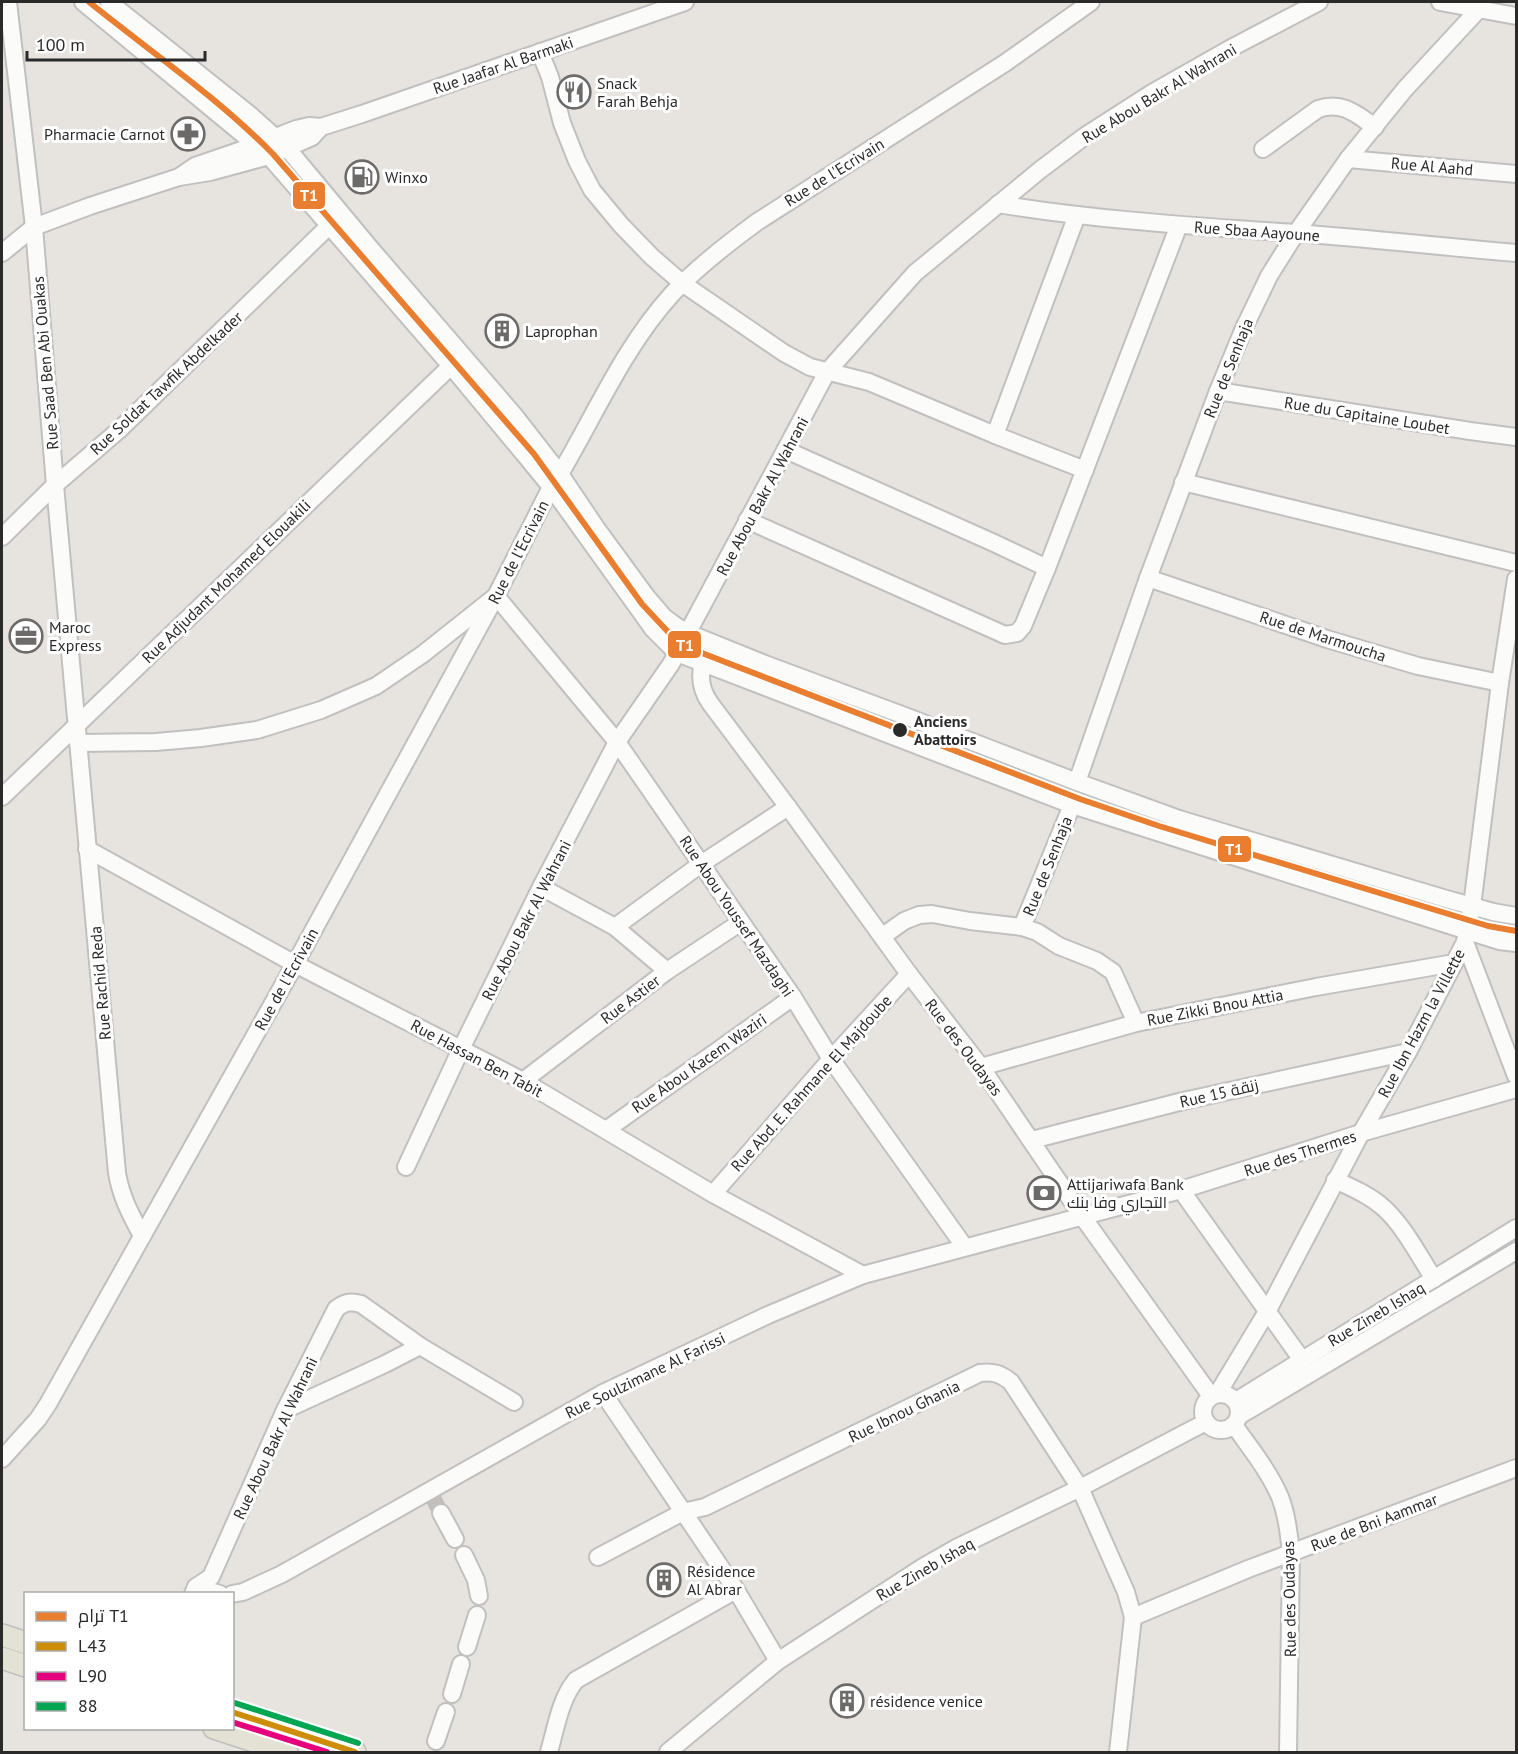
<svg xmlns="http://www.w3.org/2000/svg" width="1518" height="1754" font-family="'PT Sans',Cairo,sans-serif">
<style>
.lines{fill:none;stroke-linecap:round;stroke-linejoin:round}
.minor-tunnel{stroke:#c1bfbc;stroke-width:16;stroke-dasharray:16 8;stroke-linecap:butt}
.minor-casing{stroke:#c1c0c1;stroke-width:20}
.major-casing{stroke:#bfbfbd;stroke-width:24}
.minor{stroke:#fbfbfa;stroke-width:16}
.major{stroke:#e4e1d5;stroke-width:21}
.bus-1-casing{stroke:#fff;stroke-width:10}
.bus-2-casing{stroke:#fff;stroke-width:10}
.bus-3-casing{stroke:#fff;stroke-width:10}
.bus-1{stroke:#ce8d08;stroke-width:6}
.bus-2{stroke:#e5007d;stroke-width:6}
.bus-3{stroke:#00a651;stroke-width:6}
.tram-1-casing{stroke:#fff;stroke-width:10}
.tram-1{stroke:#e97e30;stroke-width:6}
.stop-dot{fill:#2a2a2a;stroke:#fff;stroke-width:2}
.labels{text-anchor:middle;stroke-width:6;stroke-linejoin:round;paint-order:stroke}
.street-label{font-size:16px;fill:#2a2a2a;stroke:#fff}
.poi-label{font-size:16px;fill:#2a2a2a;stroke:#fff;text-anchor:start}
.stop-label{font-size:16px;font-weight:bold;fill:#2a2a2a;stroke:#fff;text-anchor:start}
.line-badge{stroke:#fff;stroke-width:2}
.badge-label{font-size:16px;text-anchor:middle;font-weight:bold;fill:#fff}
</style>
<rect width="100%" height="100%" fill="#e7e4e0"/>
<g class="lines">
<polyline class="minor-tunnel" points="431,1494 441,1513"/>
<g class="minor-casing">
<g id="minor">
<path d="M8,2l26,225 21,258 62,688c4,24 14,42 25,63"/>
<polyline points="83,2 269,156 451,366 529,460 551,487 653,629 677,653 1072,805 1499,941 1516,943"/>
<polyline points="109,2 249,114 287,148 371,249 514,415 560,474 597,529 646,596 664,617 676,626 688,633 765,664 905,716 1077,782 1179,819 1443,898 1493,912 1516,916"/>
<polyline points="1440,2 1516,16"/>
<polyline points="540,52 550,77 562,123 577,161 592,190 621,225 652,257 682,283 784,353 810,367 869,382 995,435 1085,470"/>
<path d="M1263,149l55,-40c25,-8 38,5 57,18"/>
<polyline points="1348,159 1516,174"/>
<polyline points="179,177 195,166 256,145 296,129 309,126 321,127 362,114 685,2"/>
<path d="M998,204c98,16 197,22 295,29 75,5 149,14 223,20"/>
<polyline points="2,253 34,227 90,206 179,177 210,172 269,156 312,137 321,127"/>
<polyline points="1218,391 1470,431 1516,437"/>
<polyline points="995,435 1077,215"/>
<polyline points="786,450 994,543 1047,568"/>
<path d="M560,474c36,-61 64,-127 112,-180 25,-27 55,-50 85,-72l248,-159 86,-61"/>
<polyline points="1183,482 1516,563"/>
<polyline points="747,520 1005,635 1017,633 1023,626 1047,568 1179,225"/>
<polyline points="2,537 55,485 119,430 329,226"/>
<polyline points="1148,578 1327,639 1418,666 1500,683"/>
<path d="M703,663c-4,15 -2,27 7,40l78,104 121,167 72,93 101,149 129,180"/>
<polyline points="78,743 156,742 201,738 257,730 321,710 376,686 423,654 496,596 617,742 793,997 831,1059 964,1246"/>
<polyline points="1077,782 1148,578 1218,391 1244,328 1269,276 1296,233 1348,159 1405,89 1479,9"/>
<polyline points="2,797 451,366"/>
<polyline points="87,849 295,964 523,1081 713,1194 863,1275"/>
<polyline points="541,887 615,927 667,971"/>
<polyline points="615,927 701,864 788,807"/>
<polyline points="1022,927 1072,805"/>
<polyline points="883,936 904,921 919,915 932,914 970,921 1022,927 1037,932 1059,946 1097,961 1113,972 1136,1023"/>
<polyline points="1465,942 1516,1076"/>
<polyline points="981,1067 1136,1023 1316,987 1454,963"/>
<polyline points="523,1081 667,971 741,922"/>
<polyline points="606,1130 793,997"/>
<polyline points="1032,1140 1183,1101 1408,1052"/>
<polyline points="406,1167 461,1049 541,887 617,742 671,664 827,372 915,273 1040,170 1085,136 1152,93 1233,47 1319,2"/>
<path d="M1335,1180c18,8 36,16 50,29 20,19 34,47 49,70"/>
<polyline points="1181,1190 1302,1360"/>
<polyline points="713,1194 831,1059 909,974"/>
<polyline points="603,1393 736,1590 778,1661"/>
<polyline points="1218,1393 1268,1310 1361,1133 1408,1052 1465,942 1472,906 1500,683 1516,579"/>
<circle cx="1221" cy="1412" r="18"/>
<polyline points="1236,1401 1516,1228"/>
<polyline points="285,1410 385,1364 420,1346"/>
<polyline points="1239,1416 1516,1251"/>
<path d="M1234,1425c16,23 35,46 46,72 7,18 9,38 11,56l-3,199"/>
<polyline points="2,1459 38,1419 48,1404 295,964 496,596 551,487"/>
<polyline points="441,1513 455,1539"/>
<polyline points="464,1555 476,1580 479,1596"/>
<path d="M598,1557l85,-45 22,-5 275,-134c13,-2 21,1 31,9l69,106 46,104 7,25 -15,135"/>
<polyline points="196,1587 220,1594"/>
<path d="M193,1594l3,-7 15,-10 74,-167 51,-101c9,-7 14,-8 25,-5l59,42 94,56"/>
<polyline points="232,1594 243,1592 282,1574 603,1393 768,1315 863,1275 1181,1190 1361,1133 1516,1089"/>
<polyline points="1133,1617 1248,1569 1516,1468"/>
<polyline points="467,1647 477,1615"/>
<polyline points="452,1694 461,1664"/>
<polyline points="436,1741 446,1712"/>
<path d="M549,1752c7,-24 11,-53 27,-72l160,-90"/>
<polyline points="668,1752 778,1661 923,1567 958,1547 1080,1488 1206,1422"/>
</g>
</g>
<g class="major-casing">
<g id="major">
<polyline points="2,1635 26,1643"/>
<polyline points="2,1658 26,1666"/>
<polyline points="232,1712 355,1752"/>
<polyline points="214,1728 287,1752"/>
</g>
</g>
<use href="#minor" class="minor"/>
<use href="#major" class="major"/>
<g class="bus-1-casing">
<polyline id="bus-1" points="232,1712 355,1752"/>
</g>
<g class="bus-2-casing">
<polyline id="bus-2" points="232,1722 327,1752"/>
</g>
<g class="bus-3-casing">
<polyline id="bus-3" points="235,1703 358,1743"/>
</g>
<use href="#bus-1" class="bus-1"/>
<use href="#bus-2" class="bus-2"/>
<use href="#bus-3" class="bus-3"/>
<g class="tram-1-casing">
<path id="tram-1" d="M89,2c62,50 128,95 184,152l261,300 108,150 28,30 19,14 391,151 79,27 329,100 28,5"/>
</g>
<use href="#tram-1" class="tram-1"/>
</g>
<defs>
<g id="restaurant-ring" transform="scale(1.725)"><circle r="9.5" fill="#fff" stroke="#6c6b6a" stroke-width="1.5"/><path d="M-5-6h1v4h1v-4h1v4h1v-4h1v5L-1.5 .5V6h-2V.5L-5-1ZM5-6V6H3V1.5H1.5Q1.5-4 5-6Z" fill="#6c6b6a"/></g>
<g id="pharmacy-ring" transform="scale(1.725)"><circle r="9.5" fill="#fff" stroke="#6c6b6a" stroke-width="1.5"/><path d="M-2-6h4v4h4v4h-4v4h-4v-4h-4v-4h4Z" fill="#6c6b6a"/></g>
<g id="fuel-ring" transform="scale(1.725)"><circle r="9.5" fill="#fff" stroke="#6c6b6a" stroke-width="1.5"/><path d="M-5.5-6h7V0h2V4h1.3V-2.5L3-4.5l.8-.8L6-3V5H2.5V1h-1V6h-7ZM-4.2-4.7v3.2H.2V-4.7Z" fill="#6c6b6a"/></g>
<g id="building-ring" transform="scale(1.725)"><circle r="9.5" fill="#fff" stroke="#6c6b6a" stroke-width="1.5"/><path d="M-4-6H4V6H1V3H-1V6H-4ZM-2.5-4.3h1.7v1.8h-1.7ZM.8-4.3h1.7v1.8H.8ZM-2.5-1h1.7V.8h-1.7ZM.8-1h1.7V.8H.8Z" fill="#6c6b6a"/></g>
<g id="office-ring" transform="scale(1.725)"><circle r="9.5" fill="#fff" stroke="#6c6b6a" stroke-width="1.5"/><path d="M-6-3h4V-5.5h4V-3h4V5H-6ZM-1-4.5V-3h2v-1.5ZM-6 0V1H6V0Z" fill="#6c6b6a"/></g>
<g id="bank-ring" transform="scale(1.725)"><circle r="9.5" fill="#fff" stroke="#6c6b6a" stroke-width="1.5"/><path d="M-6-4H6V4H-6ZM0-2.3a2.3 2.3 0 1 0 0 4.6a2.3 2.3 0 1 0 0-4.6Z" fill="#6c6b6a"/></g>
</defs>
<g fill-rule="evenodd">
<use href="#restaurant-ring" x="574" y="92"/>
<use href="#pharmacy-ring" x="188" y="134"/>
<use href="#fuel-ring" x="362" y="177"/>
<use href="#building-ring" x="502" y="331"/>
<use href="#office-ring" x="26" y="636"/>
<use href="#bank-ring" x="1044" y="1193"/>
<use href="#building-ring" x="664" y="1580"/>
<use href="#building-ring" x="847" y="1701"/>
</g>
<circle class="stop-dot" cx="900" cy="730" r="8"/>
<g class="labels">
<g class="street-label">
<text transform="translate(503 65) rotate(-19)" y="6">Rue Jaafar Al Barmaki</text>
<text transform="translate(1159 93) rotate(-31)" y="6">Rue Abou Bakr Al Wahrani</text>
<text transform="translate(1432 166) rotate(5)" y="6">Rue Al Aahd</text>
<text transform="translate(834 172) rotate(-32)" y="6">Rue de l'Ecrivain</text>
<text transform="translate(1257 231) rotate(4)" y="6">Rue Sbaa Aayoune</text>
<text transform="translate(45 363) rotate(-95)" y="6">Rue Saad Ben Abi Ouakas</text>
<text transform="translate(1228 368) rotate(-68)" y="6">Rue de Senhaja</text>
<text transform="translate(166 383) rotate(-43)" y="6">Rue Soldat Tawfik Abdelkader</text>
<text transform="translate(1367 415) rotate(9)" y="6">Rue du Capitaine Loubet</text>
<text transform="translate(762 496) rotate(-62)" y="6">Rue Abou Bakr Al Wahrani</text>
<text transform="translate(518 552) rotate(-63)" y="6">Rue de l'Ecrivain</text>
<text transform="translate(226 581) rotate(-44)" y="6">Rue Adjudant Mohamed Elouakili</text>
<text transform="translate(1323 636) rotate(18)" y="6">Rue de Marmoucha</text>
<text transform="translate(1047 866) rotate(-68)" y="6">Rue de Senhaja</text>
<text transform="translate(737 916) rotate(56)" y="6">Rue Abou Youssef Mazdaghi</text>
<text transform="translate(526 920) rotate(-63)" y="6">Rue Abou Bakr Al Wahrani</text>
<text transform="translate(286 979) rotate(-61)" y="6">Rue de l'Ecrivain</text>
<text transform="translate(100 983) rotate(-95)" y="6">Rue Rachid Reda</text>
<text transform="translate(630 999) rotate(-37)" y="6">Rue Astier</text>
<text transform="translate(1215 1007) rotate(-11)" y="6">Rue Zikki Bnou Attia</text>
<text transform="translate(1421 1023) rotate(-62)" y="6">Rue Ibn Hazm la Villette</text>
<text transform="translate(964 1047) rotate(53)" y="6">Rue des Oudayas</text>
<text transform="translate(477 1058) rotate(28)" y="6">Rue Hassan Ben Tabit</text>
<text transform="translate(699 1063) rotate(-35)" y="6">Rue Abou Kacem Waziri</text>
<text transform="translate(811 1083) rotate(-48)" y="6">Rue Abd. E. Rahmane El Majdoube</text>
<text transform="translate(1219 1093) rotate(-13)" y="6">Rue 15 زنقة</text>
<text transform="translate(1300 1153) rotate(-18)" y="6">Rue des Thermes</text>
<text transform="translate(1376 1314) rotate(-31)" y="6">Rue Zineb Ishaq</text>
<text transform="translate(645 1375) rotate(-26)" y="6">Rue Soulzimane Al Farissi</text>
<text transform="translate(904 1411) rotate(-26)" y="6">Rue Ibnou Ghania</text>
<text transform="translate(275 1438) rotate(-65)" y="6">Rue Abou Bakr Al Wahrani</text>
<text transform="translate(1374 1522) rotate(-21)" y="6">Rue de Bni Aammar</text>
<text transform="translate(925 1569) rotate(-30)" y="6">Rue Zineb Ishaq</text>
<text transform="translate(1289 1599) rotate(-91)" y="6">Rue des Oudayas</text>
</g>
<g class="poi-label">
<text x="597" y="89">Snack<tspan x="597" dy="18">Farah Behja</tspan></text>
<text x="165" y="140" text-anchor="end">Pharmacie Carnot</text>
<text x="385" y="183">Winxo</text>
<text x="525" y="337">Laprophan</text>
<text x="49" y="633">Maroc<tspan x="49" dy="18">Express</tspan></text>
<text x="1067" y="1190">Attijariwafa Bank<tspan x="1067" dy="18">التجاري وفا بنك</tspan></text>
<text x="687" y="1577">Résidence<tspan x="687" dy="18">Al Abrar</tspan></text>
<text x="870" y="1707">résidence venice</text>
</g>
<g class="stop-label">
<text x="914" y="727">Anciens<tspan x="914" dy="18">Abattoirs</tspan></text>
</g>
</g>
<g class="line-badge">
<rect x="292" y="181" width="34" height="29" rx="6" fill="#e97e30"/>
<rect x="667" y="630" width="35" height="29" rx="6" fill="#e97e30"/>
<rect x="1217" y="835" width="35" height="28" rx="6" fill="#e97e30"/>
</g>
<g class="badge-label">
<text x="309" y="201">T1</text>
<text x="685" y="651">T1</text>
<text x="1234" y="855">T1</text>
</g>
<rect width="1518" height="1754" fill="none" stroke="#2a2a2a" stroke-width="6"/>
<rect x="24" y="1592" width="210" height="138" fill="#ffffff" stroke="#aaaaaa" stroke-width="1.5"/>
<rect x="36" y="1612" width="30" height="9" fill="#e97e30" stroke="#aaaaaa" stroke-width="1.5"/>
<text x="78" y="1622" font-size="18" fill="#2a2a2a">ترام T1</text>
<rect x="36" y="1642" width="30" height="9" fill="#ce8d08" stroke="#aaaaaa" stroke-width="1.5"/>
<text x="78" y="1652" font-size="18" fill="#2a2a2a">L43</text>
<rect x="36" y="1672" width="30" height="9" fill="#e5007d" stroke="#aaaaaa" stroke-width="1.5"/>
<text x="78" y="1682" font-size="18" fill="#2a2a2a">L90</text>
<rect x="36" y="1702" width="30" height="9" fill="#00a651" stroke="#aaaaaa" stroke-width="1.5"/>
<text x="78" y="1712" font-size="18" fill="#2a2a2a">88</text>
<path d="M27 51v9h178v-9" fill="none" stroke="#2a2a2a" stroke-width="3"/>
<text x="36" y="51" font-size="18" fill="#2a2a2a" stroke="#ffffff" stroke-width="4.5" paint-order="stroke">100 m</text>
</svg>
